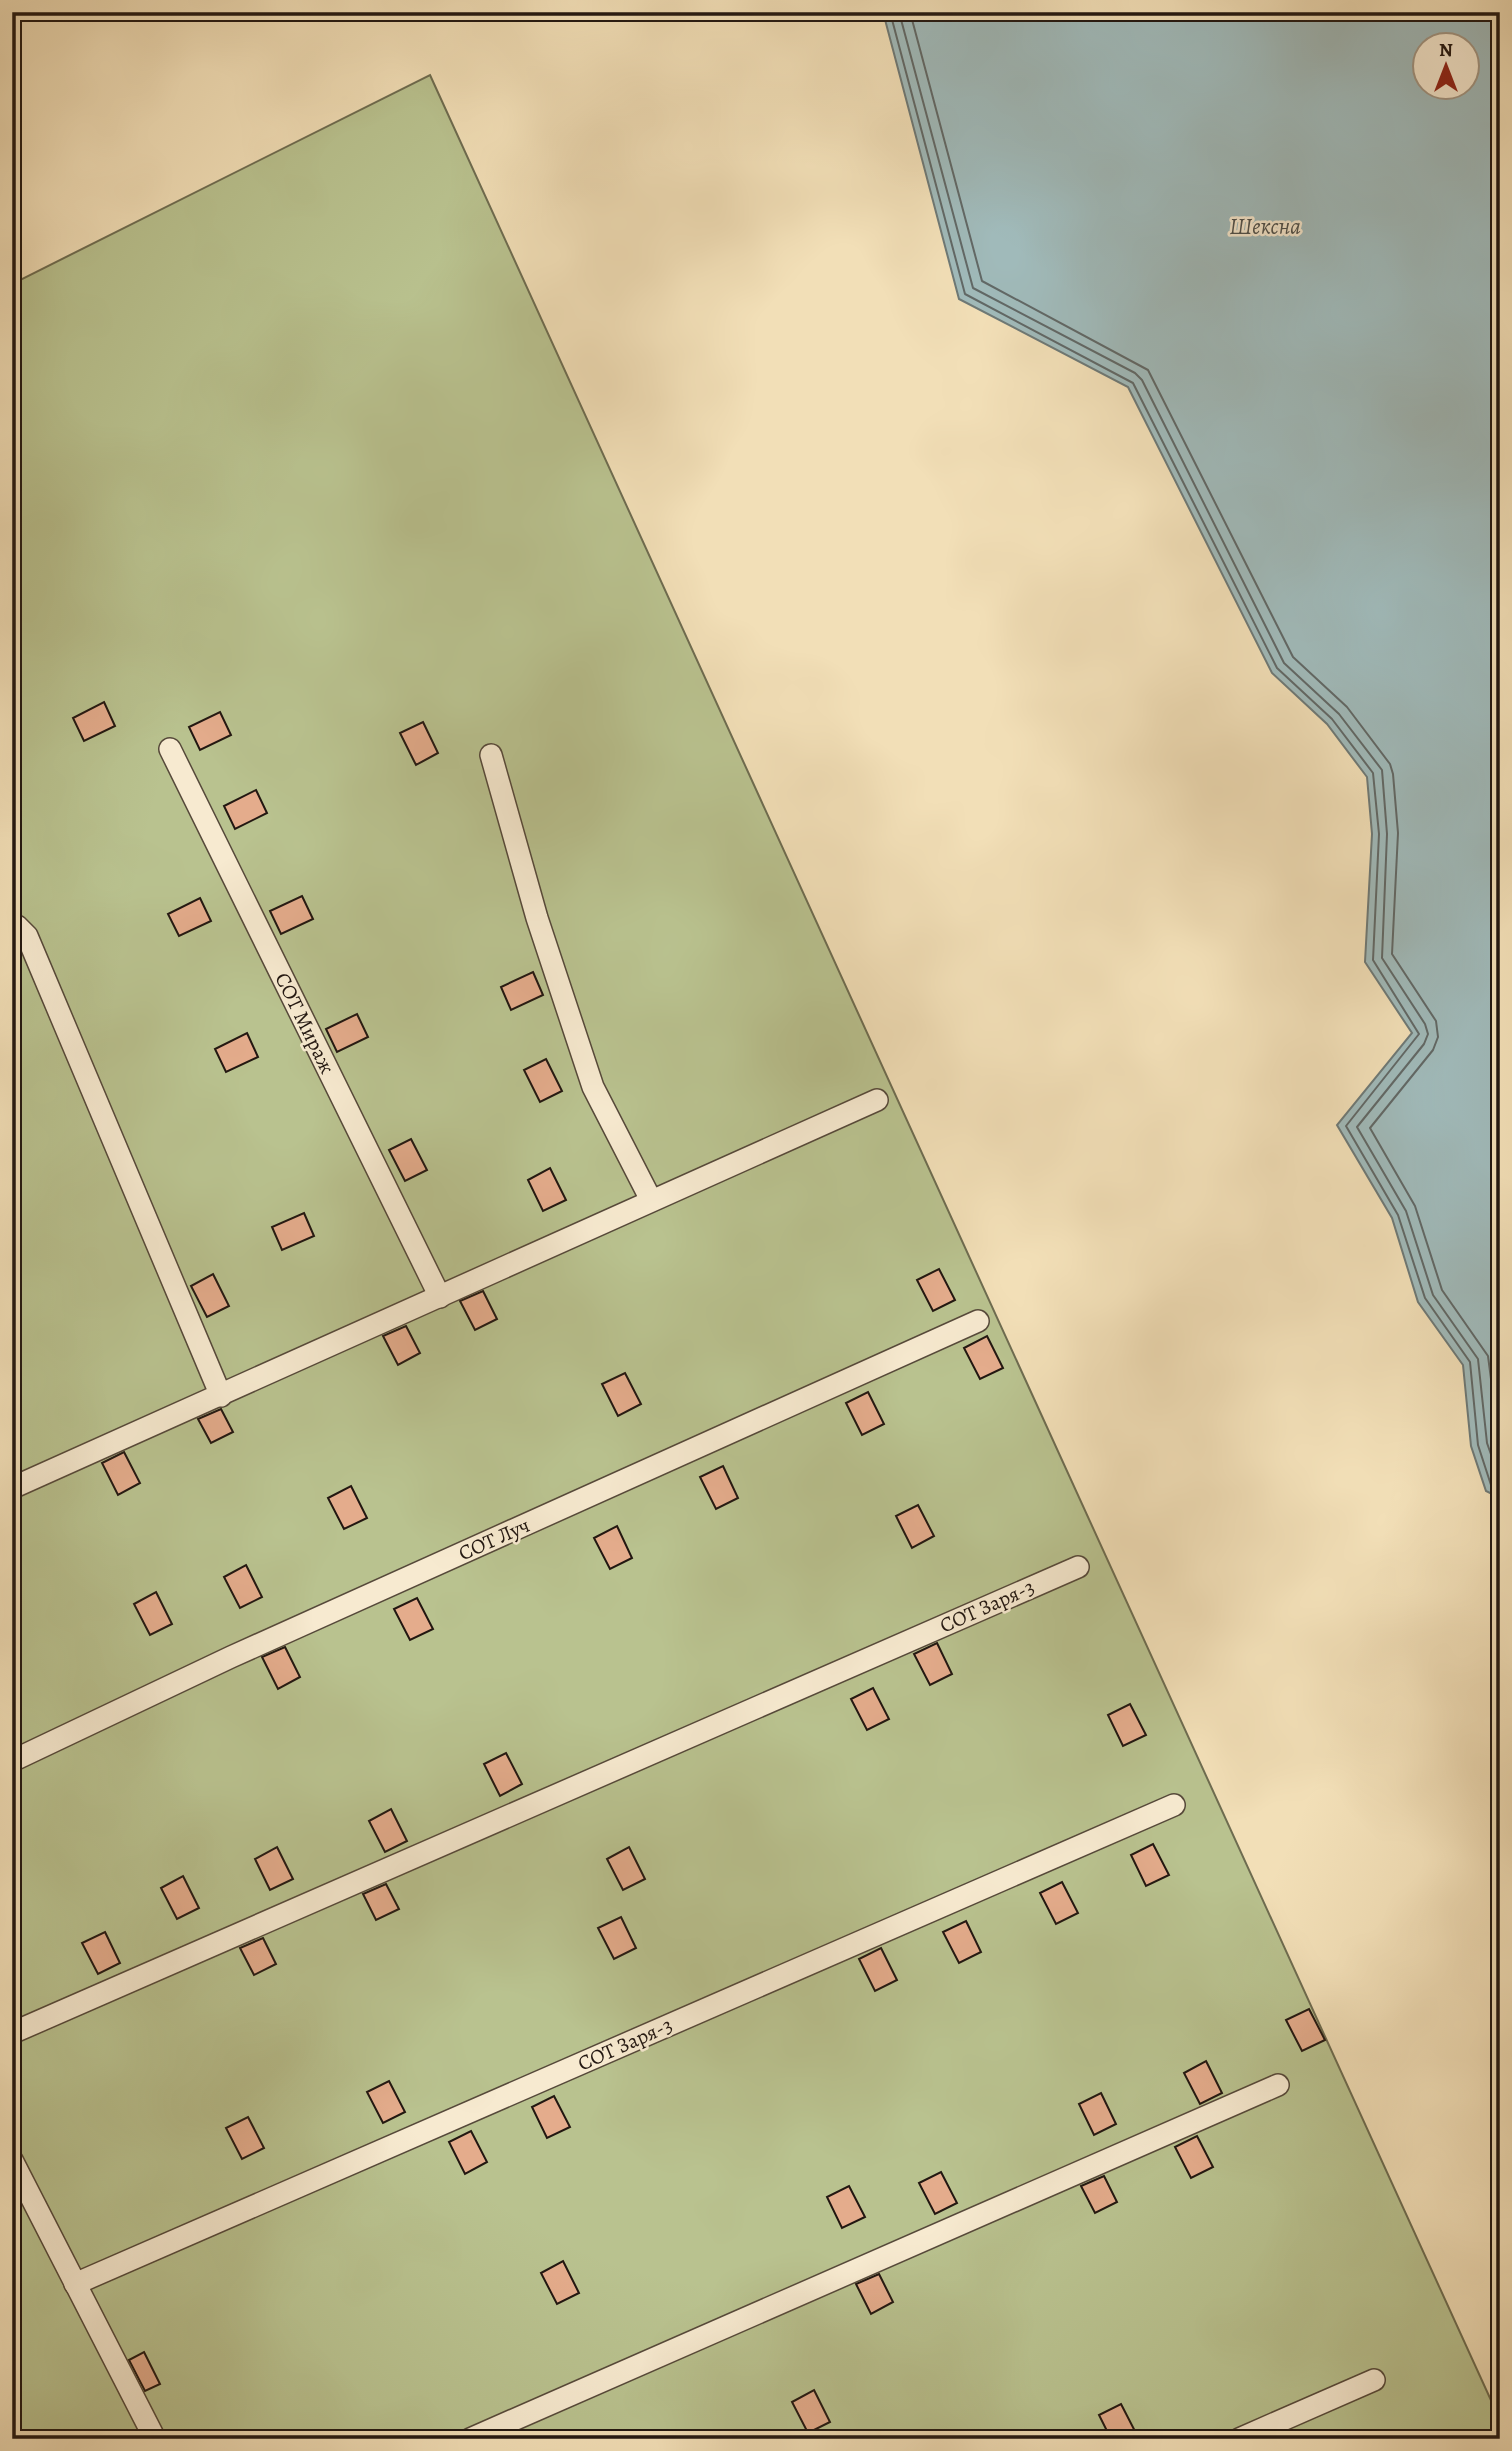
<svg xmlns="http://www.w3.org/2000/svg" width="1512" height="2451" font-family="Alegreya,serif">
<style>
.green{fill:#b9c28f;stroke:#6e6c50;stroke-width:2}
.water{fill:#a0baba;stroke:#6e7976;stroke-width:2;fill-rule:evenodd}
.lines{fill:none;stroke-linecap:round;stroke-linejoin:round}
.shore{stroke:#616866;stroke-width:2}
.building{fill:#e4ac8c;stroke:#221711;stroke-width:2}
.street-casing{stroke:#56493a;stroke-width:24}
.street{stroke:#f7ead0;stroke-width:21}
.labels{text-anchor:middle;stroke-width:5;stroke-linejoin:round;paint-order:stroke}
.street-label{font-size:21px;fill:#221711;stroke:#f7ead0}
.water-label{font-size:23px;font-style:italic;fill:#4e504c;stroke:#f7ead0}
</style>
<rect width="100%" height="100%" fill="#f2dfb7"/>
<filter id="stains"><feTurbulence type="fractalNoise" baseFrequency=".00286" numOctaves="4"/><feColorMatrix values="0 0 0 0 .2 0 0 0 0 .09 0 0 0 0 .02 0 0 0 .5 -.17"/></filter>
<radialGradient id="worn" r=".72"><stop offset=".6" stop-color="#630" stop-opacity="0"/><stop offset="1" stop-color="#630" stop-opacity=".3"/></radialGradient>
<polygon class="green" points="430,75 1500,2420 1500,2439 12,2439 12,284"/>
<path class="water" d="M883,12h617v1486l-14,-7 -15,-45 -8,-81 -45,-63 -26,-84 -55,-93 75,-92 -47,-71 7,-128 -5,-57 -40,-53 -55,-51 -144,-286 -169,-88zM1424,46h42v42h-42z"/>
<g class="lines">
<g class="shore">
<polyline points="890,12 965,294 1133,383 1277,668 1332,719 1373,773 1379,834 1373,960 1419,1034 1346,1126 1398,1215 1425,1298 1470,1362 1478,1445 1491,1485 1500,1490"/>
<polyline points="899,12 973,288 1135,373 1142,380 1284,663 1339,714 1382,770 1387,834 1382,958 1425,1024 1428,1034 1424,1044 1357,1127 1406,1211 1433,1295 1478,1359 1487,1443 1500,1480"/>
<polyline points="910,12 982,281 1148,370 1293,657 1347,707 1390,764 1393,774 1398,833 1392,954 1436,1021 1438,1037 1433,1050 1370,1128 1415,1206 1442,1290 1488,1356 1500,1448"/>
</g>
</g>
<g class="building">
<polygon points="104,702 115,726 84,741 73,718"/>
<polygon points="220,712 231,735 200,750 189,727"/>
<polygon points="423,722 438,753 416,765 400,733"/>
<polygon points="256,790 267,813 235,829 224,806"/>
<polygon points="302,896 313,919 281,934 270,911"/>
<polygon points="200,898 211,921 179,936 168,914"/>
<polygon points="533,972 543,995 511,1010 501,987"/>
<polygon points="357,1014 368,1037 337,1052 326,1029"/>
<polygon points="247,1033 258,1057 226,1072 215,1049"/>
<polygon points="546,1059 562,1091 540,1102 524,1070"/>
<polygon points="411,1139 427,1170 405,1181 389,1150"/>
<polygon points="550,1168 566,1200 543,1211 528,1180"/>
<polygon points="304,1213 314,1236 282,1250 272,1227"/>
<polygon points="939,1269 955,1300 933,1311 917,1280"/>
<polygon points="213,1274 229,1306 207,1317 191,1286"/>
<polygon points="483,1291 497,1319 475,1330 460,1301"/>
<polygon points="406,1326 420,1353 398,1365 383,1336"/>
<polygon points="987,1336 1003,1368 980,1379 964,1348"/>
<polygon points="625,1373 641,1404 618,1416 602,1384"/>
<polygon points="868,1392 884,1424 862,1435 846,1403"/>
<polygon points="221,1409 233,1432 211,1443 198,1419"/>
<polygon points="124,1452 140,1483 118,1495 102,1463"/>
<polygon points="723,1466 738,1498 716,1509 700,1477"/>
<polygon points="351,1486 367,1518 344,1529 328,1498"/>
<polygon points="918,1505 934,1536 912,1548 896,1516"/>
<polygon points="617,1526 632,1558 610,1569 594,1538"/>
<polygon points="246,1565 262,1597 240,1608 224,1577"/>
<polygon points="156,1592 172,1624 150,1635 134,1604"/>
<polygon points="417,1598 433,1629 410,1640 394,1609"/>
<polygon points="937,1643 952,1674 930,1685 914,1654"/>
<polygon points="285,1647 300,1677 278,1689 262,1657"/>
<polygon points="873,1688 889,1719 867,1730 851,1699"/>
<polygon points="1130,1704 1146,1735 1123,1746 1108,1715"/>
<polygon points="506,1753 522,1784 500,1796 484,1764"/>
<polygon points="391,1809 407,1841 385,1852 369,1821"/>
<polygon points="1153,1844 1169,1875 1146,1886 1131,1855"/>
<polygon points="277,1847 293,1879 270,1890 255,1859"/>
<polygon points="629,1847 645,1879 623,1890 607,1859"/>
<polygon points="183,1876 199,1908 177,1919 161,1888"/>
<polygon points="1062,1882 1078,1913 1056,1924 1040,1893"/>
<polygon points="386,1884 399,1909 376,1920 363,1894"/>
<polygon points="621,1917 636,1948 614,1959 598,1928"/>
<polygon points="966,1921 981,1952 959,1963 943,1932"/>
<polygon points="105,1932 120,1963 98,1974 82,1943"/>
<polygon points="263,1938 276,1964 254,1975 240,1948"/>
<polygon points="881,1948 897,1980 875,1991 859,1959"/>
<polygon points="1309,2009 1325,2040 1302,2051 1286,2020"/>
<polygon points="1206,2061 1222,2093 1200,2104 1184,2073"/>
<polygon points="389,2081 405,2112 383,2123 367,2092"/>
<polygon points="1101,2093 1116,2124 1094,2135 1079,2104"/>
<polygon points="554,2096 570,2127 547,2138 532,2107"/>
<polygon points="248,2117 264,2148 242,2159 226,2128"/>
<polygon points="471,2131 487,2162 465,2174 449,2142"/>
<polygon points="1197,2136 1213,2167 1191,2178 1175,2147"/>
<polygon points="941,2172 957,2203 935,2214 919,2183"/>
<polygon points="1104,2176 1117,2202 1095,2213 1081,2186"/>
<polygon points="849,2186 865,2217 842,2228 827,2197"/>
<polygon points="563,2261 579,2293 557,2304 541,2273"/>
<polygon points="879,2274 893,2302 871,2314 856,2284"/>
<polygon points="144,2352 160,2384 145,2391 129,2360"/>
<polygon points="814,2390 830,2422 808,2433 792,2402"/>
<polygon points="1121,2404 1139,2439 1111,2439 1099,2415"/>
</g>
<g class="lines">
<g class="street-casing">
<g id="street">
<polyline points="170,749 440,1297"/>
<polyline points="491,755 537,918 593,1087 651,1200"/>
<polyline points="17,926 27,936 221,1396"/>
<polyline points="12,1488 877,1100"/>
<polyline points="12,1761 231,1657 978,1321"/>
<polyline points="12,2033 1078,1567"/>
<polyline points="12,2160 155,2439"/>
<polyline points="75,2284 1174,1805"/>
<polyline points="470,2439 1278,2085"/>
<polyline points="1239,2439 1374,2380"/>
</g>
</g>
<use href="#street" class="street"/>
</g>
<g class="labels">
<g class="street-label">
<text transform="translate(305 1023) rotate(64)" y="7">СОТ Мираж</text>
<text transform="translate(494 1539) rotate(-24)" y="7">СОТ Луч</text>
<text transform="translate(987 1606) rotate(-24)" y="7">СОТ Заря-3</text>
<text transform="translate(625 2044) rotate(-24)" y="7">СОТ Заря-3</text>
</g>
<g class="water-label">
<text x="1265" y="234">Шексна</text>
</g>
</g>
<rect width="1512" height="2451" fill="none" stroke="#f2dfb7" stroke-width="42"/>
<rect x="14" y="14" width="1484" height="2423" fill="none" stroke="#221711" stroke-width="3.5"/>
<rect x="21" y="21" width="1470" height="2409" fill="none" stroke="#221711" stroke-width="2"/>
<g transform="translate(1446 66)"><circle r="33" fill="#f7ead0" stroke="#a29684" stroke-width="2"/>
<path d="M0-5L12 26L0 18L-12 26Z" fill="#8f2418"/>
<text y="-10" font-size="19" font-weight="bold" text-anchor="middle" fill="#221711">N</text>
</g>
<rect width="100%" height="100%" filter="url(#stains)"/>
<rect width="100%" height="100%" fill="url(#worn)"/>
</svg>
